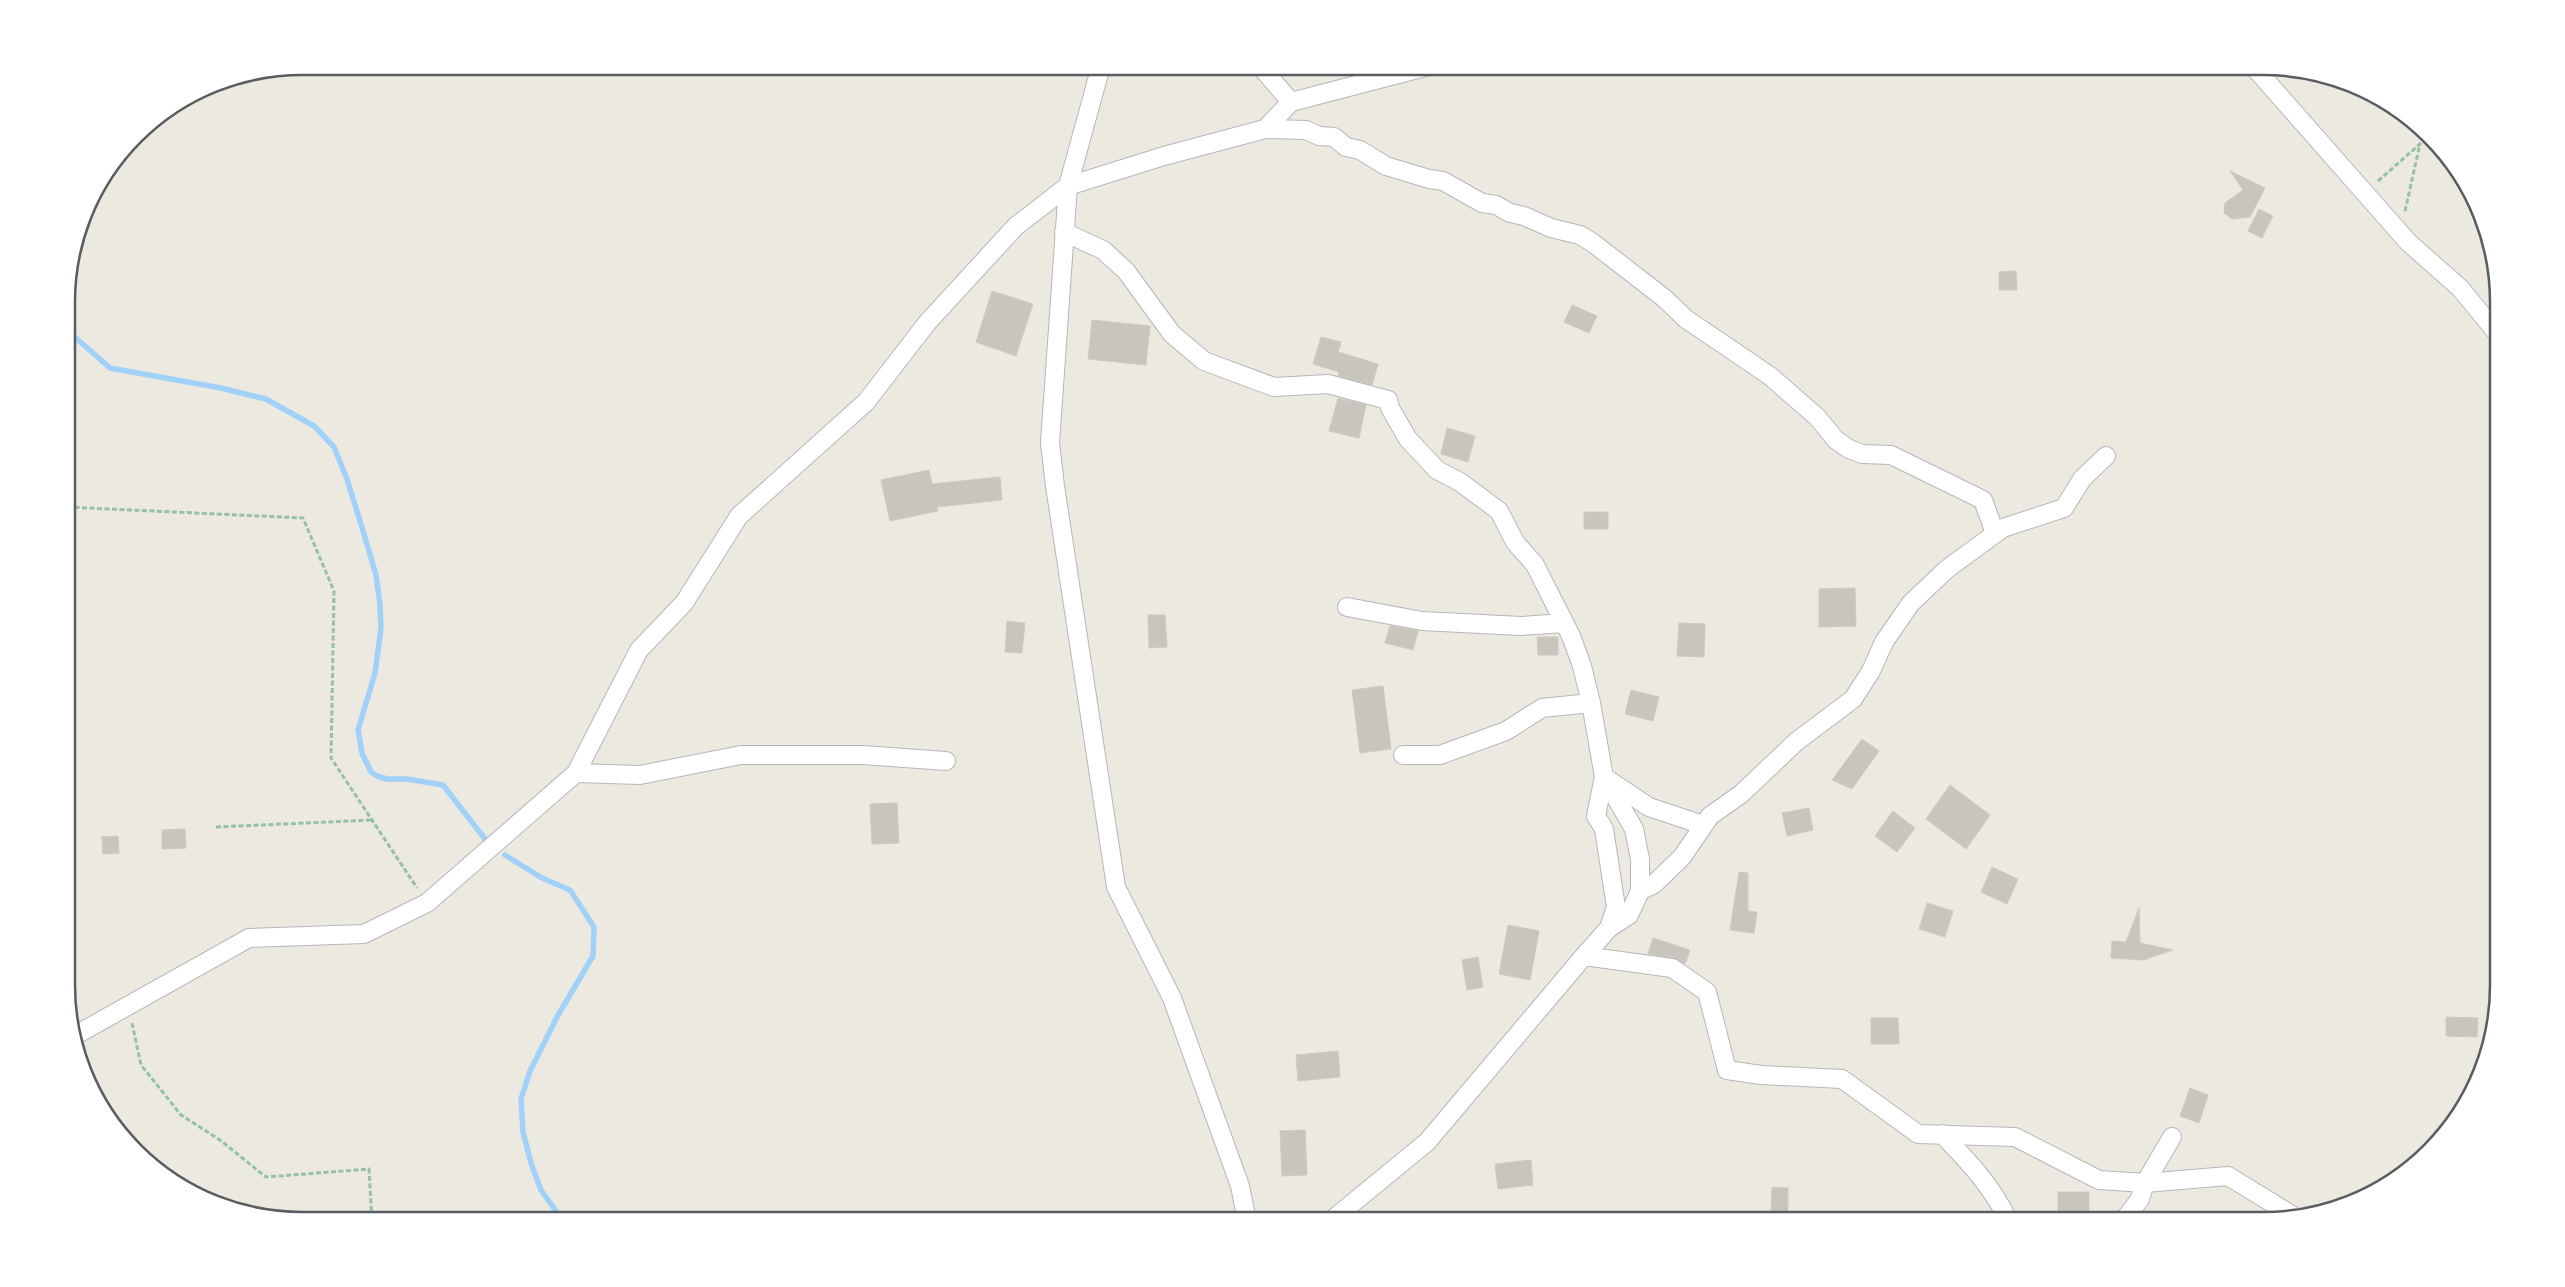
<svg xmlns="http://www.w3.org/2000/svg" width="2565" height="1287" font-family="'Varela Round',sans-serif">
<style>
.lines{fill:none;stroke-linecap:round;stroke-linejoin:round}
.stream{stroke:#a1d1f9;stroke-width:5.5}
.building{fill:#c8c5bf;stroke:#cfcabf}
.street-casing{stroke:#b5b7bc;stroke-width:20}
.path{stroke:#97c1a4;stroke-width:3;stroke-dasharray:5 2.5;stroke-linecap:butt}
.street{stroke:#fff;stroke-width:18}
.rim{fill:none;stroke:#595c60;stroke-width:2.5}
</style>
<rect width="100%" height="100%" fill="#ebe9e0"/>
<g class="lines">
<g class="stream">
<polyline points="67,326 68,331 110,368 221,388 266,399 314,426 334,447 347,479 364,534 376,575 380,605 381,628 375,673 358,730 362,753 371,772 377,776 387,779 407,779 443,785 485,839"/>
<polyline points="505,855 542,878 570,890 594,927 593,956 557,1017 530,1071 521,1099 523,1132 531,1163 541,1190 563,1221"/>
</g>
</g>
<g class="building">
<polygon points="2230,171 2265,188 2250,217 2232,219 2224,213 2225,203 2243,190"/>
<polygon points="2259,209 2273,216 2262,238 2248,231"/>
<polygon points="2016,271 2017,290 1999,290 1999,272"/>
<polygon points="992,291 1033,304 1016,356 976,342"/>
<polygon points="1572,305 1597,316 1589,333 1564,322"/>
<polygon points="1092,320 1150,326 1146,365 1088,359"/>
<polygon points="1321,337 1341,342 1338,352 1378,364 1372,385 1338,376 1339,372 1313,364"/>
<polygon points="1338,398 1366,405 1359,438 1329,431"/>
<polygon points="1447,428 1475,436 1468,462 1441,454"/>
<polygon points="929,470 932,484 1000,477 1002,500 937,507 938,511 890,521 881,480"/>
<rect x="1584" y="512" width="24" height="17"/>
<polygon points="1855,588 1856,626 1819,627 1819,589"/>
<polygon points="1148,615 1165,615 1167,647 1149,648"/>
<polygon points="1007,621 1025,623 1022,653 1005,652"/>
<polygon points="1679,623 1705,624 1704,657 1677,656"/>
<polygon points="1390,626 1418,631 1413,650 1385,643"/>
<polygon points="1537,637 1558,637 1558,655 1538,655"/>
<polygon points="1383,686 1391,749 1360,753 1352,690"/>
<polygon points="1631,690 1659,697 1653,721 1625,714"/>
<polygon points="1862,739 1879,751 1852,789 1832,780"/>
<polygon points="1950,785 1990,815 1966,849 1926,819"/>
<polygon points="897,803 899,843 872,844 870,804"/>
<polygon points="1809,808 1813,830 1787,836 1782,813"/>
<polygon points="1893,811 1915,828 1897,852 1875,836"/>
<polygon points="185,829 186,848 162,849 162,830"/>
<polygon points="118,836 119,853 103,854 102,837"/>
<polygon points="1992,867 2018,879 2007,904 1981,892"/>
<polygon points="1739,872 1748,873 1748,911 1757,912 1754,933 1730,930"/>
<polygon points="1927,903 1953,911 1945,937 1919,929"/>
<polygon points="2139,908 2140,943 2173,950 2143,960 2111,958 2112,941 2126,942"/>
<polygon points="1508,925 1539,931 1530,980 1499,974"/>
<polygon points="1653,938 1690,950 1685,964 1674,958 1648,954"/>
<polygon points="1478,957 1483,987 1467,990 1462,960"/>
<polygon points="2446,1017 2478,1018 2477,1037 2446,1036"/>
<polygon points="1871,1018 1898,1018 1899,1044 1871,1044"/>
<polygon points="1338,1051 1340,1077 1298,1081 1296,1055"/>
<polygon points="2190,1088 2208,1095 2199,1123 2180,1116"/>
<polygon points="1305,1130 1307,1175 1282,1176 1280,1131"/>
<polygon points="1531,1160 1533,1185 1498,1189 1495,1164"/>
<polygon points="1772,1187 1788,1188 1788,1213 1771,1213"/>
<rect x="2058" y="1192" width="31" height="28"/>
</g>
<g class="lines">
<g class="street-casing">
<g id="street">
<polyline points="1101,66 1068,186 1050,443 1055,486 1116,887 1172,998 1240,1186 1247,1221"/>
<polyline points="1260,66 1291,102 1429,66"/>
<polyline points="2253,66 2408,242 2460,288 2497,333"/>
<polyline points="1265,129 1306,130 1319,136 1334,137 1346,147 1360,150 1386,166 1429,179 1443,181 1482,203 1496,205 1510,213 1524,216 1551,228 1580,235 1593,243 1664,298 1686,319 1770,376 1817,417 1836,440 1849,449 1862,454 1891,455 1983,500 1995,533"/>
<polyline points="1064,232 1103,250 1126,271 1172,334 1204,361 1274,387 1328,384 1388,400 1390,408 1408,439 1437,470 1460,482 1499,511 1515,542 1535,565 1571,636 1582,666 1591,703 1604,777 1634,829 1640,859 1640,891 1629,915 1609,928 1584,956"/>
<polyline points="1347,607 1422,621 1521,626 1564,623"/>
<polyline points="1403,755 1440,755 1506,731 1542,708 1591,703"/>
<polyline points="576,773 640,775 741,755 863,755 946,761"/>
<polyline points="1640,891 1654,884 1682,857 1710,816 1741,794 1797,741 1853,699 1871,671 1884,642 1911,603 1947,569 2003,528 2064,508 2082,479 2106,456"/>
<polyline points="1609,928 1616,907 1604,829 1596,816 1604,777 1649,807 1703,825"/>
<polyline points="74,1036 249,938 364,934 427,903 576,773 639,650 684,603 739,516 866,402 927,323 1016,226 1068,186 1164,156 1265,129 1291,102"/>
<path d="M1942,1134c26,27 50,52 66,86"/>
<polyline points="1332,1220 1427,1142 1584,956 1672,968 1707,992 1727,1070 1761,1075 1842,1079 1918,1134 2015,1137 2099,1180 2145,1183 2228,1176 2295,1217"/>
<polyline points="2124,1220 2140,1199 2145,1183 2172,1137"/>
</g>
</g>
<g class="path">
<polyline points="2378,181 2420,144 2423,136"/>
<polyline points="2405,211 2420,144"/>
<polyline points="67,507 303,518 334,591 331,758 417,888"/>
<polyline points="216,827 372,820"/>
<polyline points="132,1023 141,1065 181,1115 220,1140 266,1177 369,1169 372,1221"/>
</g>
<use href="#street" class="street"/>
</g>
<path d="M0 0H2565V1287H0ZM302 75H2263A227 227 0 0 1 2490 302V985A227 227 0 0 1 2263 1212H302A227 227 0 0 1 75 985V302A227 227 0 0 1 302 75Z" fill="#fff" fill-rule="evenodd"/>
<path class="rim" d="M302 75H2263A227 227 0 0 1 2490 302V985A227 227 0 0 1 2263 1212H302A227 227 0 0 1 75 985V302A227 227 0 0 1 302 75Z"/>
</svg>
